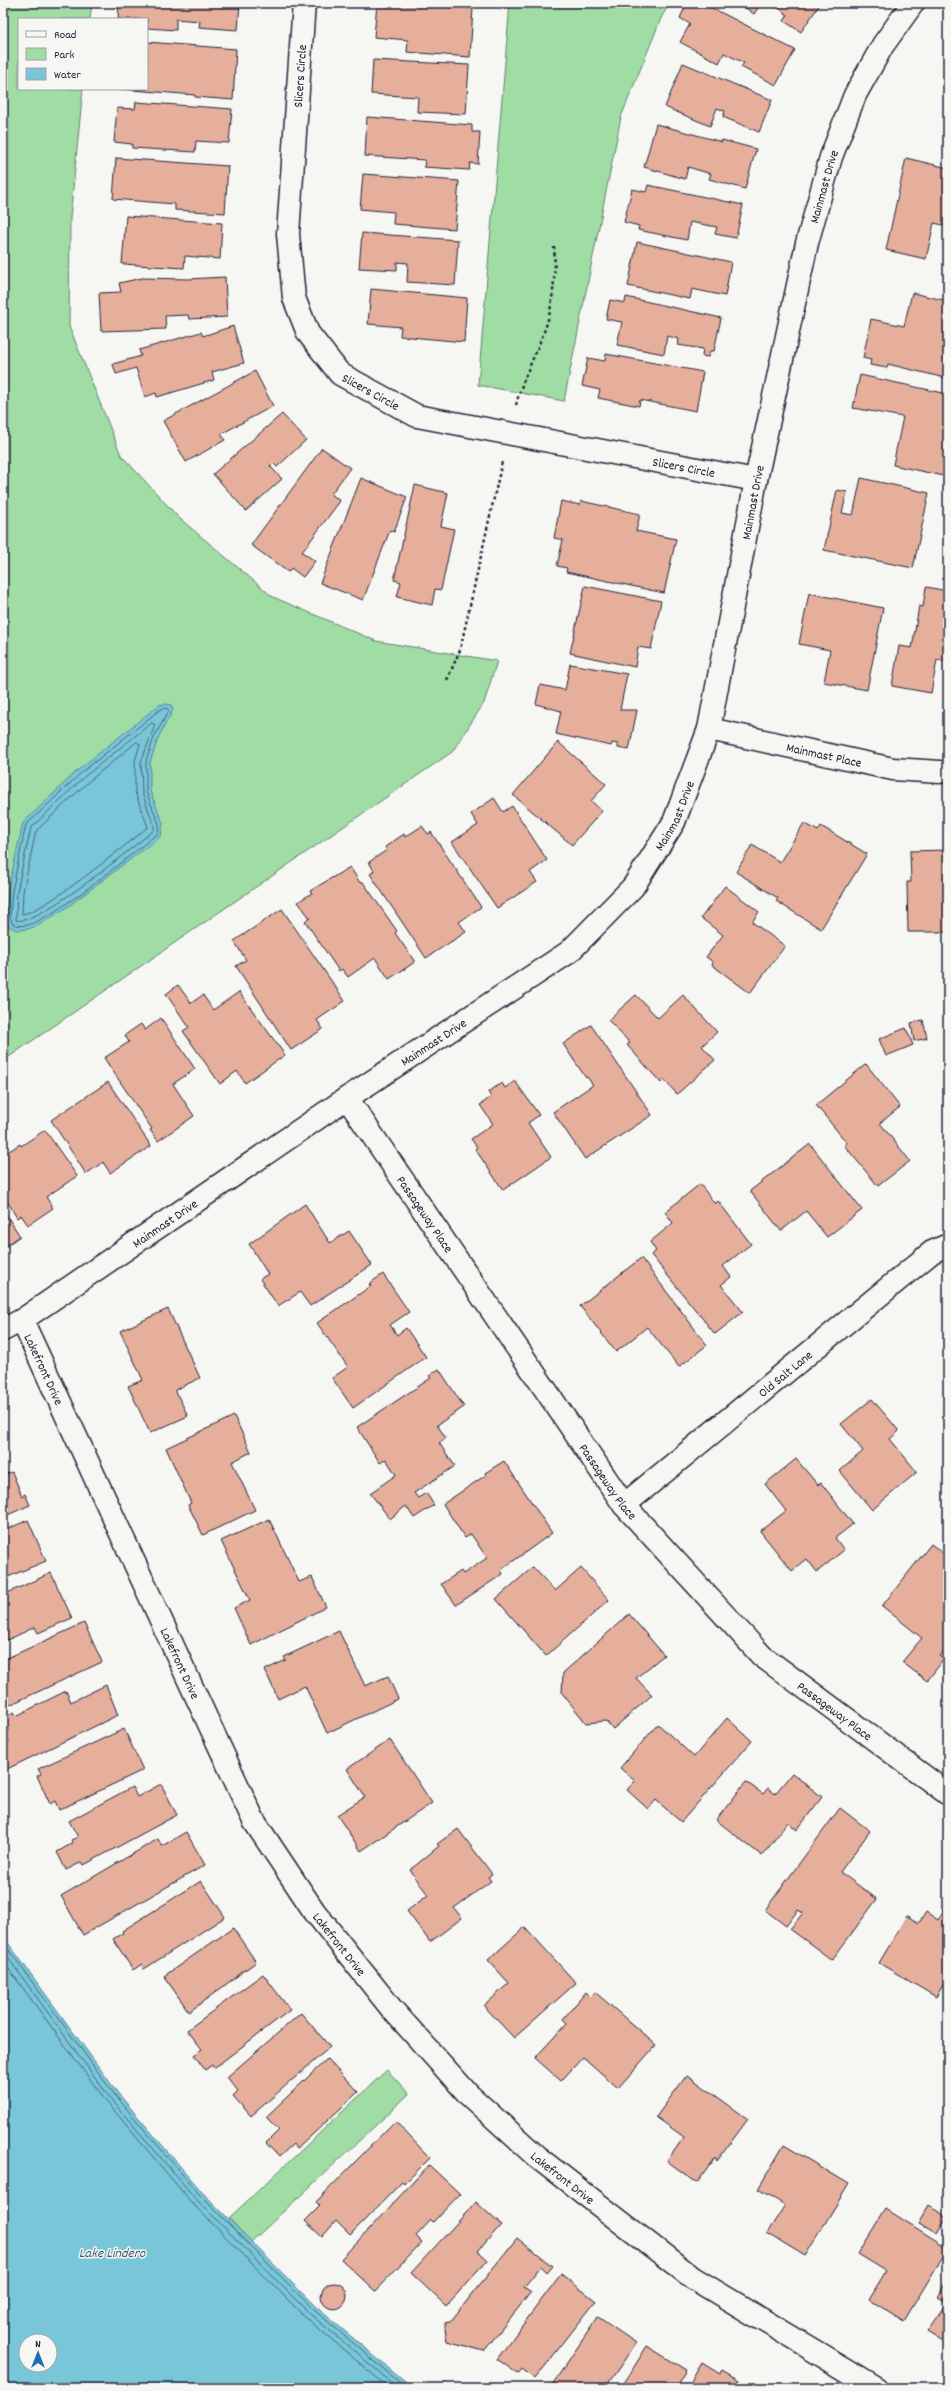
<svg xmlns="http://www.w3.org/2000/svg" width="951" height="2391" font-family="Dekko,sans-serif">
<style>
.green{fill:#a0dda4;stroke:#618070}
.water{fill:#79c6d8;stroke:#568499;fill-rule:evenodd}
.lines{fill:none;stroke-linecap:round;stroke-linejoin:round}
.shore{stroke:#45647a;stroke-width:1}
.building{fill:#e6af9c;stroke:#22223b}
.street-casing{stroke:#22223b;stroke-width:25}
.path{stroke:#22223b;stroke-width:2.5;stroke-dasharray:3 3;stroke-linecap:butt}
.street{stroke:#f6f6f2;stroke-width:22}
.labels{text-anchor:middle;stroke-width:3;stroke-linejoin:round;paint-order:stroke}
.street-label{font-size:13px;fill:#22223b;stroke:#f6f6f2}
.water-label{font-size:14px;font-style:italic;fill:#405b72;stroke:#f6f6f2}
</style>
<rect width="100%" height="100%" fill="#f6f6f2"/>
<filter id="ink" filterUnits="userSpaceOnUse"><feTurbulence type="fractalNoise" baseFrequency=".025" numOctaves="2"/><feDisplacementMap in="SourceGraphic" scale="8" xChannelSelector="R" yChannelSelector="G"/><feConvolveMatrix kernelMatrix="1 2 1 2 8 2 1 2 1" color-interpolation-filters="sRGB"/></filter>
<g filter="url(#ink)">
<g class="green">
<polygon points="3,3 92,3 90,19 19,19 19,89 83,89 70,218 69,326 121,455 179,518 273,597 376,641 497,661 484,703 452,752 3,1061"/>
<polygon points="510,3 670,3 662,16 621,117 564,401 478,385"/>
<polygon points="387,2070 409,2094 251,2242 229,2218"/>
</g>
<g class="water">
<polygon points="166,704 171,705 173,710 159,736 150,762 150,791 163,823 161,836 66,908 39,925 28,929 17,930 8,926 6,917 8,890 23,823 78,770 159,705"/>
<path d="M3,1936l114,156 85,100 113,114 97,82h-409zM26,2341h24v24h-24z"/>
</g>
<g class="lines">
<g class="shore">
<path d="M161,709l6,-1 2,3 -14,24 -9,26v31l13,32 -1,9c-25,20 -105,87 -131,92 -6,1 -10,1 -15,-2l-2,-7 2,-25 14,-66 55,-52z"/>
<path d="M152,723l3,2 -14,37 1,31 12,32v5c-20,16 -117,97 -138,90l1,-29 14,-63 53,-51z"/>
<path d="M137,742l3,2 -5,17v31l13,35c-20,16 -106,87 -126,87l1,-22 13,-61 52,-49z"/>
<polyline points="3,1942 114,2094 199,2194 313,2309 406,2388"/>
<polyline points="3,1951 110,2098 195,2198 309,2313 398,2388"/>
<polyline points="3,1961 106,2101 191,2202 305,2317 389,2388"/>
</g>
</g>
<g class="building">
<polygon points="119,3 240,3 238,30 199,27 200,21 176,19 176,30 147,28 147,19 118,19"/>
<polygon points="377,3 473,8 470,57 407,52 408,40 374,37"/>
<polygon points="687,3 698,6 702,3 795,50 776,85 741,67 744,63 724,53 719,63 680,42 690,24 680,18"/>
<polygon points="739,3 761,3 754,14"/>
<polygon points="771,3 818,3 820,4 801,32 784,21 788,15"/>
<polygon points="147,42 236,49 233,100 195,97 195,95 120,89 147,89"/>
<polygon points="373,60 469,65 466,114 417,112 418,97 371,94"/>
<polygon points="683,63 772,100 759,132 723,117 725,111 717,108 710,126 665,107"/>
<polygon points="136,102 232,109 229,143 196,141 195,152 132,148 132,144 114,142 117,108 135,109"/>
<polygon points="367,117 472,125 472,132 480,132 478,164 470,163 469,170 424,167 425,160 365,156"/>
<polygon points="656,124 722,142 722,140 756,149 745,189 709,179 711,174 688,167 685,179 644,167"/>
<polygon points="116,158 228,166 225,213 175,210 175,204 113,199"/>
<polygon points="906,158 948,168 948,226 934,223 926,259 886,250"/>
<polygon points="363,174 459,181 455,229 393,224 394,212 360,209"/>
<polygon points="648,185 743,205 736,238 715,234 717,227 690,222 687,240 638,230 639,226 624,222 632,189 646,192"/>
<polygon points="126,216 222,223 220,259 185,256 184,268 122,264"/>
<polygon points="362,233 458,240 455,285 407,282 408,263 397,262 397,270 359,268"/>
<polygon points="637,242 731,262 725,296 692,289 690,299 628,286"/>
<polygon points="225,277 227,317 189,319 188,315 165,316 166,329 101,331 99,293 121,292 119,283 142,278 188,279"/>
<polygon points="371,289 467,298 464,342 400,336 401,327 368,324"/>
<polygon points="912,293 948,301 948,365 945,378 888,364 887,368 870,365 871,360 863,358 871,319 904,326"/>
<polygon points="626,297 721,318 714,351 710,351 708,357 702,356 703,349 678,345 679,339 667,336 664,354 617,345 622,322 606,319 610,300 625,303"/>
<polygon points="233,326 244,363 212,372 214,380 157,397 156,393 145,397 136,368 116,374 113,364 141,356 139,350 201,332 203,336"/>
<polygon points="606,354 703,372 696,411 640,400 639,406 598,398 600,390 582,386 588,358 605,361"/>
<polygon points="255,371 273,406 221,434 225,440 186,462 163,421"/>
<polygon points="860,375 948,394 948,477 893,465 903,417 853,408"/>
<polygon points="282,414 306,440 277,467 273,463 270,466 282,479 246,511 213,474"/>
<polygon points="322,448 350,468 331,494 340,501 302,552 315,561 303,577 291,568 288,572 251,545"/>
<polygon points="361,478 407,497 394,532 390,530 363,600 320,583"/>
<polygon points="861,478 929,493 913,568 824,550 837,490 847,492 842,513 853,515"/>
<polygon points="415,485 448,493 441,526 454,529 441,590 435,589 432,605 397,597 401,582 394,580"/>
<polygon points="561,501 580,505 581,501 640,514 636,531 676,539 664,593 566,572 567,568 557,566 563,540 554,538"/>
<polygon points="585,586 661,601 651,649 638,647 635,667 570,653"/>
<polygon points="926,587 948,591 948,662 937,660 931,693 892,686 899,646 912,648 919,606 923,607"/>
<polygon points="809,593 883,608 867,690 824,682 830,650 799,644"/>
<polygon points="570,664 627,674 620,710 637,710 629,750 618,748 618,744 612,743 611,746 556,734 561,711 536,704 540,685 565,690"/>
<polygon points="558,742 606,784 591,801 602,811 572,845 513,795"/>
<polygon points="494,798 503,812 512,806 547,860 530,872 537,882 497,908 452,842 478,825 471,814"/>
<polygon points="804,823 818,831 821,826 867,854 821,929 776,901 778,898 736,872 752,845 780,862"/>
<polygon points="422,826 428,834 431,832 481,907 459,922 466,932 426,958 370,874 374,871 369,862 387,850 385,847 404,834 405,837"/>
<polygon points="947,850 948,932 908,932 907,882 911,882 910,851"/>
<polygon points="350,867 360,883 363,882 397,931 395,933 415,962 389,979 375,958 348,977 342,969 339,971 305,921 310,918 298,902 312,893 310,891"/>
<polygon points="725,886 759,912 752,922 785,946 750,993 712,965 713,962 706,957 723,935 701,918"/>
<polygon points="282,909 345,1001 317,1020 323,1029 291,1050 236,966 246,960 234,941"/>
<polygon points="178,985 191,1003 203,995 213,1010 239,992 285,1055 245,1083 237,1071 220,1084 183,1031 189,1027 166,994"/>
<polygon points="636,995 658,1018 683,995 717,1032 702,1046 715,1060 677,1094 664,1080 661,1083 627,1045 630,1043 608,1020"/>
<polygon points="161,1018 195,1069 173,1084 194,1116 158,1141 150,1130 152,1129 104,1058 129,1042 125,1035 141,1024 145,1030"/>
<polygon points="923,1020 927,1038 914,1041 911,1023"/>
<polygon points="591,1025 652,1115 585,1159 553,1112 593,1085 587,1077 586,1078 563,1044"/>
<polygon points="906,1028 913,1045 886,1056 879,1039"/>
<polygon points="866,1064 900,1107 880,1123 910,1161 878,1186 844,1145 847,1143 816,1105"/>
<polygon points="515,1081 539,1115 528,1123 551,1157 503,1190 475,1149 477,1147 471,1139 493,1124 480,1105 491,1097 488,1092 502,1083 505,1088"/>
<polygon points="108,1082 151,1146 110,1173 103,1162 86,1174 51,1120"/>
<polygon points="45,1130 77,1176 46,1197 53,1208 28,1225 21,1215 17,1218 3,1194 3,1155 20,1144 21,1146"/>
<polygon points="810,1144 862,1210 827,1237 806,1211 781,1231 750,1191"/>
<polygon points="700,1184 715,1204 718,1201 751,1244 723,1266 731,1277 721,1285 743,1312 715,1334 651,1255 656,1251 650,1242 673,1223 665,1212"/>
<polygon points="305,1204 330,1243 349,1231 372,1265 310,1306 300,1292 278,1306 260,1279 268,1274 249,1244"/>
<polygon points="3,1210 20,1236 3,1248"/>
<polygon points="641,1258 707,1345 679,1367 647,1327 616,1352 580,1306"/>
<polygon points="383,1274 409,1312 390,1325 397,1335 406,1328 426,1357 353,1408 332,1378 348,1367 317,1323 371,1286 369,1284"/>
<polygon points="168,1309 200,1378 175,1390 188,1416 150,1433 128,1386 143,1380 120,1331"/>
<polygon points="439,1369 464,1407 437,1425 446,1438 439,1443 455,1466 414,1493 418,1498 426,1493 434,1505 414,1518 406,1506 390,1519 370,1493 396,1475 386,1459 380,1463 357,1427 431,1378 429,1376"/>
<polygon points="872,1399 899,1431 890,1439 917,1472 872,1510 840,1471 863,1451 841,1424"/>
<polygon points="234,1416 251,1452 232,1462 255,1510 203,1535 188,1505 191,1503 166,1448"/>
<polygon points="796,1459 818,1485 821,1483 853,1524 835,1538 844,1550 817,1572 807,1559 792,1571 760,1531 786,1511 765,1484"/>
<polygon points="504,1461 552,1533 501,1570 503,1574 456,1605 441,1584 461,1571 463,1574 487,1558 471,1534 465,1538 443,1504 486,1475 485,1473"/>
<polygon points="12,1472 22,1496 25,1494 30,1505 3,1517 3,1475"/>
<polygon points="269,1519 299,1582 312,1577 326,1607 251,1645 234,1608 250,1600 221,1541"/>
<polygon points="28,1520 46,1561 3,1579 3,1531"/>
<polygon points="931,1544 948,1557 948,1646 940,1656 944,1659 927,1681 902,1662 922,1638 882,1606"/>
<polygon points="533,1567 555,1591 581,1568 609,1600 546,1656 496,1599"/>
<polygon points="51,1573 72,1618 38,1633 35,1627 3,1642 3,1595"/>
<polygon points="629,1614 664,1655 636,1678 652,1695 613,1729 606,1721 586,1723 562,1693 563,1673"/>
<polygon points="84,1623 102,1662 3,1708 3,1660"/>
<polygon points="339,1631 365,1686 388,1676 398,1699 327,1733 305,1686 278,1699 265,1670 286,1660 284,1657"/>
<polygon points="106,1685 118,1715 3,1771 3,1717 14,1712 16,1716 66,1691 71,1702"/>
<polygon points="727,1718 752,1741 681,1822 656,1800 648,1809 627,1790 635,1781 620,1768 658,1724 694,1757"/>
<polygon points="124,1729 143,1770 59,1810 55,1801 50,1804 37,1776 41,1774 38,1769"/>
<polygon points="390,1740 432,1803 361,1851 337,1815 365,1797 347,1769"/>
<polygon points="792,1773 822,1797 797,1830 788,1822 762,1856 716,1820 746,1782 763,1794 768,1788 775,1794"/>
<polygon points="161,1784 177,1815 84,1865 82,1862 66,1870 57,1852 73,1843 71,1840 78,1837 69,1821 132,1787 137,1797"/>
<polygon points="840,1808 870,1831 840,1872 877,1899 832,1960 790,1929 803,1913 798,1910 786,1926 765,1910"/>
<polygon points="458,1829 492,1874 488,1877 491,1881 454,1908 462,1918 430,1942 407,1911 428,1895 410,1870 439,1846 437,1844"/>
<polygon points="186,1832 205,1865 83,1935 61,1896 158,1839 162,1846"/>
<polygon points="201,1881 225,1917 144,1969 142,1964 133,1970 113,1939 123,1933 122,1931"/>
<polygon points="948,1902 948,1976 936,1997 879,1963 907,1916 919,1923 926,1912 938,1920"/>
<polygon points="525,1927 576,1983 514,2038 484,2006 509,1983 488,1960"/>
<polygon points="233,1928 256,1962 189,2012 164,1976"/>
<polygon points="263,1974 290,2010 214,2068 212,2065 205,2070 194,2055 202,2049 187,2030"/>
<polygon points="586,1992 591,1997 595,1992 656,2045 618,2088 583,2057 561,2081 535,2058 567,2023 563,2019"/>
<polygon points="301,2013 330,2047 251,2116 233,2096 238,2091 227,2077"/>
<polygon points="327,2059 358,2092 297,2149 293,2144 279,2157 266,2143 279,2130 266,2117"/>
<polygon points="687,2075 748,2119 717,2161 715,2158 697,2183 667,2161 684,2137 656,2117"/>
<polygon points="395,2121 430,2158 404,2184 402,2182 350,2235 336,2221 322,2237 305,2221 320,2206 316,2202"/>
<polygon points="784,2145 849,2184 805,2256 767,2233 785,2205 758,2189"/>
<polygon points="429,2165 460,2194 433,2222 431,2220 416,2236 422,2242 375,2291 341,2259"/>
<polygon points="476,2202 501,2225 478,2251 488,2260 446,2306 411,2273"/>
<polygon points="929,2206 947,2217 937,2234 919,2223"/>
<polygon points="886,2209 948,2248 904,2321 869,2299 886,2271 858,2254"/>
<polygon points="517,2238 552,2266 547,2272 541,2266 524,2287 531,2292 484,2351 447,2341 444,2323 450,2322"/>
<polygon points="561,2274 596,2301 535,2379 522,2369 518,2374 497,2359"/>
<polygon points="948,2280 948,2344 927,2331 947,2302 938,2297"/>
<circle cx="334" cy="2296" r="13"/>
<polygon points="598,2317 636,2343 605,2388 550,2388"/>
<polygon points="647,2346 686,2370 675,2388 621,2388"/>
<polygon points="702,2363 720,2374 722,2371 739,2381 734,2388 687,2388"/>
</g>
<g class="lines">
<g class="street-casing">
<g id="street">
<path id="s1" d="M304,3l-16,231 6,64 14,35 32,41 77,42 339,64"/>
<path id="s2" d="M709,729l184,40 47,3"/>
<path id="s3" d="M347,1098l277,407 138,151 186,138"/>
<path id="s4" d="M22,1320l232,501 60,90 77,97 78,87 68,62 156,121 183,110"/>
<path id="s5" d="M3,1330l19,-10 325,-222 222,-146 64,-65 41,-65 35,-93 47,-249 51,-237 24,-86 24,-62 28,-50 30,-42"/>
<path id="s6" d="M624,1505l308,-253 16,-7"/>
</g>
</g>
<g class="path">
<path d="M516,405c7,-29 22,-54 31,-82 6,-19 9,-56 7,-76"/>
<polyline points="447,680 460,650 502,462"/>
</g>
<use href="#street" class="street"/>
</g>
</g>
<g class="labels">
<g class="street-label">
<text transform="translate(299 76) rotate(-86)" y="5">Slicers Circle</text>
<text dy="5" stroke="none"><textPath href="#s5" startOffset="1503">Mainmast Drive</textPath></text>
<text dy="5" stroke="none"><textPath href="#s1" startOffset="421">Slicers Circle</textPath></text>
<text dy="5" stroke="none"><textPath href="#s1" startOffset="745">Slicers Circle</textPath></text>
<text dy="5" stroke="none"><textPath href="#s5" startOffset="1179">Mainmast Drive</textPath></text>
<text dy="5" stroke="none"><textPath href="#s2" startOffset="118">Mainmast Place</textPath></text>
<text dy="5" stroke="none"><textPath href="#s5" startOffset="855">Mainmast Drive</textPath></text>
<text dy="5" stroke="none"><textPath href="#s5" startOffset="518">Mainmast Drive</textPath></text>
<text dy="5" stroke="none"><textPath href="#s3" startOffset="140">Passageway Place</textPath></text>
<text dy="5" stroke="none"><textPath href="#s5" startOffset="194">Mainmast Drive</textPath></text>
<text dy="5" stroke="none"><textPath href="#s4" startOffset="54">Lakefront Drive</textPath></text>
<text dy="5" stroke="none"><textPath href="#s6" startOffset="208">Old Salt Lane</textPath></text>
<text dy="5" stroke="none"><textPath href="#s3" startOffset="464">Passageway Place</textPath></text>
<text dy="5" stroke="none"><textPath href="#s4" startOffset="378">Lakefront Drive</textPath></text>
<text dy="5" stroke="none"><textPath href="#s3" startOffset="788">Passageway Place</textPath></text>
<text dy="5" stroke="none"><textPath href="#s4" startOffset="702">Lakefront Drive</textPath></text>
<text dy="5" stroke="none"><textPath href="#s4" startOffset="1026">Lakefront Drive</textPath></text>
</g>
<g class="water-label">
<text x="112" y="2257">Lake Lindero</text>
</g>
</g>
<rect width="951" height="2391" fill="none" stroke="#f6f6f2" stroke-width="16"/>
<rect x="8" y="8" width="935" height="2375" fill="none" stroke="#22223b" stroke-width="1.5" filter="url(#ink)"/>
<rect x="18" y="18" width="130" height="72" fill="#f6f6f2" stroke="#a1a1a9"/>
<rect x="26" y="31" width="20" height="6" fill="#f6f6f2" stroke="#a1a1a9"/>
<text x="54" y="38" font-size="12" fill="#22223b">Road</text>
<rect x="26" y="48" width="20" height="12" fill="#a0dda4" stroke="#a1a1a9"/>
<text x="54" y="58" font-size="12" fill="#22223b">Park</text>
<rect x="26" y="68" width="20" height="12" fill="#79c6d8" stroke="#a1a1a9"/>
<text x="54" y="78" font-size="12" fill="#22223b">Water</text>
<g transform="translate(38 2353)"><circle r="19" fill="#f6f6f2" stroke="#a1a1a9"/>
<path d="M0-3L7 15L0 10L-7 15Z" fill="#1f6fb2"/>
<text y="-6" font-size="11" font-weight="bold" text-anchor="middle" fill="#22223b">N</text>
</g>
</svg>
